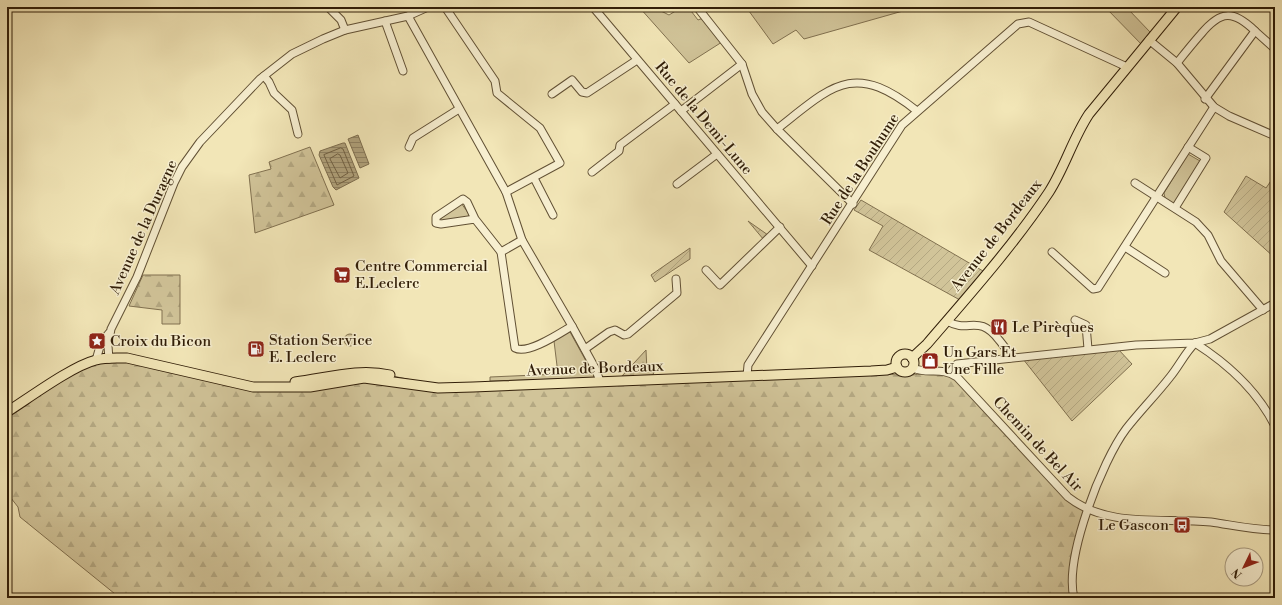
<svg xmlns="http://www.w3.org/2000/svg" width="1282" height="605" font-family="'Libre Bodoni',serif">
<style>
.green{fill:#d1c499;stroke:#817150}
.forest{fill:url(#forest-firs);stroke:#817150}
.garden{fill:url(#garden-furrows);stroke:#817150}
.water{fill:url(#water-rules);stroke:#7d6d4e}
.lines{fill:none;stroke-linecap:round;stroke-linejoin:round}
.shore{stroke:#706042;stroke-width:1}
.minor-casing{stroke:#615034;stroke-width:9}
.major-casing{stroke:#311e08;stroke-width:11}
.minor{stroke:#f7efd0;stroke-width:7}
.major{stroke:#f2e6b7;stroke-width:9}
.labels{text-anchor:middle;stroke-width:3;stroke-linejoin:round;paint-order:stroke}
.street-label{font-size:15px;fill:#311e08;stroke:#f7efd0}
.poi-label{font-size:15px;fill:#311e08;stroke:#f7efd0;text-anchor:start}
</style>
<defs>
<pattern id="forest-firs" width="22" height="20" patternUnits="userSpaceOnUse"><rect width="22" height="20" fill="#d1c499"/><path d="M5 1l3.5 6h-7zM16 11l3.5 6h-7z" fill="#b4a882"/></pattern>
<pattern id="garden-furrows" width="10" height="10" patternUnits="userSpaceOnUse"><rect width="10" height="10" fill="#d1c499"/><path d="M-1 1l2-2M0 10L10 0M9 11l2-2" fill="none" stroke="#b4a882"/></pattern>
<pattern id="water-rules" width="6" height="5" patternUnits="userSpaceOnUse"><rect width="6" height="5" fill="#b0a27c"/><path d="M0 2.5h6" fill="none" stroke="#908364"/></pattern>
</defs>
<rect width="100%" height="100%" fill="#f2e6b7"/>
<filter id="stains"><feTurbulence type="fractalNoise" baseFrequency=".005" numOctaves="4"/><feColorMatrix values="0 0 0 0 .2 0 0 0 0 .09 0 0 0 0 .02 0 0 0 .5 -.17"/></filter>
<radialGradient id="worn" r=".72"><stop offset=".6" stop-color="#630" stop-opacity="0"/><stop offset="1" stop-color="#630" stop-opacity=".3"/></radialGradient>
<g class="green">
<polygon points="639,7 653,7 669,15 682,7 688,7 698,20 703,18 722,42 689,63"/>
<polygon points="746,7 917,7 804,39 796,30 773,44"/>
<polygon points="1105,7 1130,7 1128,9 1150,32 1144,47"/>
<polygon points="1188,154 1200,161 1174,204 1165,198 1164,193"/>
<polygon points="461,203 469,214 469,217 441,222 439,220"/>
<polygon points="568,332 570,332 592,372 596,373 593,378 490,381 490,377 558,374 554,341"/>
<circle cx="350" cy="340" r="6"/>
</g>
<g class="forest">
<polygon points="310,147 334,205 255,233 249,175 271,169 269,162"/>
<polygon points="143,275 180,275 180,324 162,324 162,310 129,306"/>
<polygon points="646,350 647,371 654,372 653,375 622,376"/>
<path d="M109,359l159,26 106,-13 47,10 23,3 427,-14c13,3 28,5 41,4 15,-1 23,-5 38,-3l118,125 19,13 -8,28 -5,60h-954l-100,-81 -2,-10 -11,-14v-81l61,-39z"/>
</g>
<g class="garden">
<polygon points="1275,175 1275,258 1224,212 1246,176 1266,188"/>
<polygon points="861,200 983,271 960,300 869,250 883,226 854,210"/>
<polygon points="748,221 768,235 764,240"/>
<polygon points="690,248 690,259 655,282 651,275"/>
<polygon points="1118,349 1132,364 1072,421 1023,359"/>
</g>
<g class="water">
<polygon points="358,135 369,164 360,168 348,139"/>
<polygon points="343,143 345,143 359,178 336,190 333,187 319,155 320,151"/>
</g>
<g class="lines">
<g class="shore">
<polygon points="341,148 343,149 354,176 337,185 324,155"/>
<polygon points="338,154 340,155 348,173 340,178 330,159"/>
</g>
<g class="minor-casing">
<g id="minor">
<polyline points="328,7 341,20 345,30"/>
<polyline points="445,7 495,81 497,93 540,128 560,163 506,192"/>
<polyline points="593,7 812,266"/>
<polyline points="697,7 742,64 752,94 762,112 777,129 853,204"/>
<polyline points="408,16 506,192 522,240 572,326 595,368 600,381"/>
<polyline points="385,21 403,71"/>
<polyline points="1255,31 1275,49"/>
<polyline points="1149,40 1177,63 1214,107 1229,116 1275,136"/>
<path d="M1177,63c8,-10 16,-20 24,-29 20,-24 32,-24 54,-3l-50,68"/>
<polyline points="264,76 269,82 274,93 292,110 298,134"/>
<polyline points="552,94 572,80 582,92 587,93 637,60"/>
<polyline points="681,111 742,64"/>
<path d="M777,129c55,-43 76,-69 140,-18"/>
<polyline points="409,147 413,138 459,109"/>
<polyline points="592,172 619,151 620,145 675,104"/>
<polyline points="534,178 553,215"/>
<polyline points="1135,183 1196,222 1208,235 1221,261 1263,310"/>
<polyline points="677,184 717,154"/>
<polyline points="1175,208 1206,158 1188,147"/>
<polyline points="475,219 441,224 436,223 436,217 463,199 467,202 475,219 501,252"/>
<path d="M522,240l-21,12 14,96c13,7 45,-15 57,-22"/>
<polyline points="1125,247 1165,273"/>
<polyline points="1052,252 1093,289 1098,288 1214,107"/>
<polyline points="706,270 720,285 780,227"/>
<polyline points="1075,320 1086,325 1088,349"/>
<path d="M947,321c22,13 31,-8 52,19 5,6 9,10 11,18"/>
<path d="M1195,343c33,21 63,49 80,83"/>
<polyline points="585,349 609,332 615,330 624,335 628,334 677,293 676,279"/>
<polyline points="109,359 108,346 111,329 137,277 174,183 182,167 200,142 260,79 292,54 323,39 345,30 408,16 428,7"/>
<polyline points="96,360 101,343 109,333"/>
<path d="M913,368c15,7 28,-2 44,9l111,120c41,32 95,20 143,25 21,3 42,8 64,8"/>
<polyline points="950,372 957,364 1136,345 1195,343 1210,339 1275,303"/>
<polyline points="747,376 748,365 902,125 1018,24 1029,22 1127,67"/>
<path d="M1074,598c-10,-40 28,-137 52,-169 14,-18 30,-34 44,-52 9,-11 15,-24 25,-34"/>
</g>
</g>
<g class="major-casing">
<g id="major">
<circle cx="905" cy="363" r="9"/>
<path d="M912,358l15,-14c42,-49 86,-98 122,-152 16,-25 24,-54 40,-78l88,-107"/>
<path d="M295,382c32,-4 63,-14 95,-7"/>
<path d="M7,412c22,-14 65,-46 89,-52 9,-3 21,-2 31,-2l126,29h57l54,-9 74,10 35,-1 398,-16 16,-1 10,-3"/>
</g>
</g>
<use href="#minor" class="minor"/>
<use href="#major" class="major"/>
</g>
<defs>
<g id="supermarket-square" transform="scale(0.9)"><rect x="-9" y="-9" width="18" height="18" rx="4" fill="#8f2418" stroke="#f7efd0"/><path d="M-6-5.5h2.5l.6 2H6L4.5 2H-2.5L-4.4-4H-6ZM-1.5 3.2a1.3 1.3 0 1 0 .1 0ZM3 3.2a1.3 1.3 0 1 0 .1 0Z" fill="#fff"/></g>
<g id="restaurant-square" transform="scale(0.9)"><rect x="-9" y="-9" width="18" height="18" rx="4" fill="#8f2418" stroke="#f7efd0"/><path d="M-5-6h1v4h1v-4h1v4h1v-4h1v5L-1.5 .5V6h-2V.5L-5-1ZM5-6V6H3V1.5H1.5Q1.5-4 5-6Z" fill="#fff"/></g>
<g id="sight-square" transform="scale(0.9)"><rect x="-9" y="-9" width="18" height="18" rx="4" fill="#8f2418" stroke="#f7efd0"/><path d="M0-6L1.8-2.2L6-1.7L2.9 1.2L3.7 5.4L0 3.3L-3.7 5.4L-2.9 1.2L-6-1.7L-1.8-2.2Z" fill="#fff"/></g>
<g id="fuel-square" transform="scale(0.9)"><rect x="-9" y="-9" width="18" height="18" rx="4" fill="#8f2418" stroke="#f7efd0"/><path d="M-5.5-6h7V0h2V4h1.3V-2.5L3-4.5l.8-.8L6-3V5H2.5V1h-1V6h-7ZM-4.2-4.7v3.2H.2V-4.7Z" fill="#fff"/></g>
<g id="shop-square" transform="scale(0.9)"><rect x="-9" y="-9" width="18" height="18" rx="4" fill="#8f2418" stroke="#f7efd0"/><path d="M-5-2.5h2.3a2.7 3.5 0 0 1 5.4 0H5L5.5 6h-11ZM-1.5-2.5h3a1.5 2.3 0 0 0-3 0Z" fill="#fff"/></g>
<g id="bus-square" transform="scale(0.9)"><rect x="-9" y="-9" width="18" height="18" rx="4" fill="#8f2418" stroke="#f7efd0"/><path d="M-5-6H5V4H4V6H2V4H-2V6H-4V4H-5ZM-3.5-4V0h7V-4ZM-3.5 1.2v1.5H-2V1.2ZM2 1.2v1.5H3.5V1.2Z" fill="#fff"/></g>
</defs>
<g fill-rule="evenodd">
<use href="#supermarket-square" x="342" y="275"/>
<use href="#restaurant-square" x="999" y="327"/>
<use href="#sight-square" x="97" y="341"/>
<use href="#fuel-square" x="256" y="349"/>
<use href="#shop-square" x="930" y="361"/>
<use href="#bus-square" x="1182" y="525"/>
</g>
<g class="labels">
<g class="street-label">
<text transform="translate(704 118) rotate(50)" y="5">Rue de la Demi-Lune</text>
<text transform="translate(860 169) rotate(-57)" y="5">Rue de la Bouhume</text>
<text transform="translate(143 227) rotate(-66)" y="5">Avenue de la Duragne</text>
<text transform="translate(996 235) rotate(-52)" y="5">Avenue de Bordeaux</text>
<text transform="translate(595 368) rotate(-2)" y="5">Avenue de Bordeaux</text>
<text transform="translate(1038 444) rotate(47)" y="5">Chemin de Bel Air</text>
</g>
<g class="poi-label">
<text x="355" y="271">Centre Commercial<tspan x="355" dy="17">E.Leclerc</tspan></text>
<text x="1012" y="332">Le Pirèques</text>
<text x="269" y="345">Station Service<tspan x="269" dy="17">E. Leclerc</tspan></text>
<text x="110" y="346">Croix du Bicon</text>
<text x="943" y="357">Un Gars Et<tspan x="943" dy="17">Une Fille</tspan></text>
<text x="1169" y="530" text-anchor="end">Le Gascon</text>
</g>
</g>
<rect width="1282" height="605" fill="none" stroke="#f2e6b7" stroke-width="24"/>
<rect x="8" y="8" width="1266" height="589" fill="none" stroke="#311e08" stroke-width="2"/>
<rect x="12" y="12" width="1258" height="581" fill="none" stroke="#311e08"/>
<g transform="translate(1244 567) rotate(227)"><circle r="19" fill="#f7efd0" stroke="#a89b80"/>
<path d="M0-3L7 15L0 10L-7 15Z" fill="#8f2418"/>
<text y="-6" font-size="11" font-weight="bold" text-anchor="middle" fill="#311e08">N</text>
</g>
<rect width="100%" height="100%" filter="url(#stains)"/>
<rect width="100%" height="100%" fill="url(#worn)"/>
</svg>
